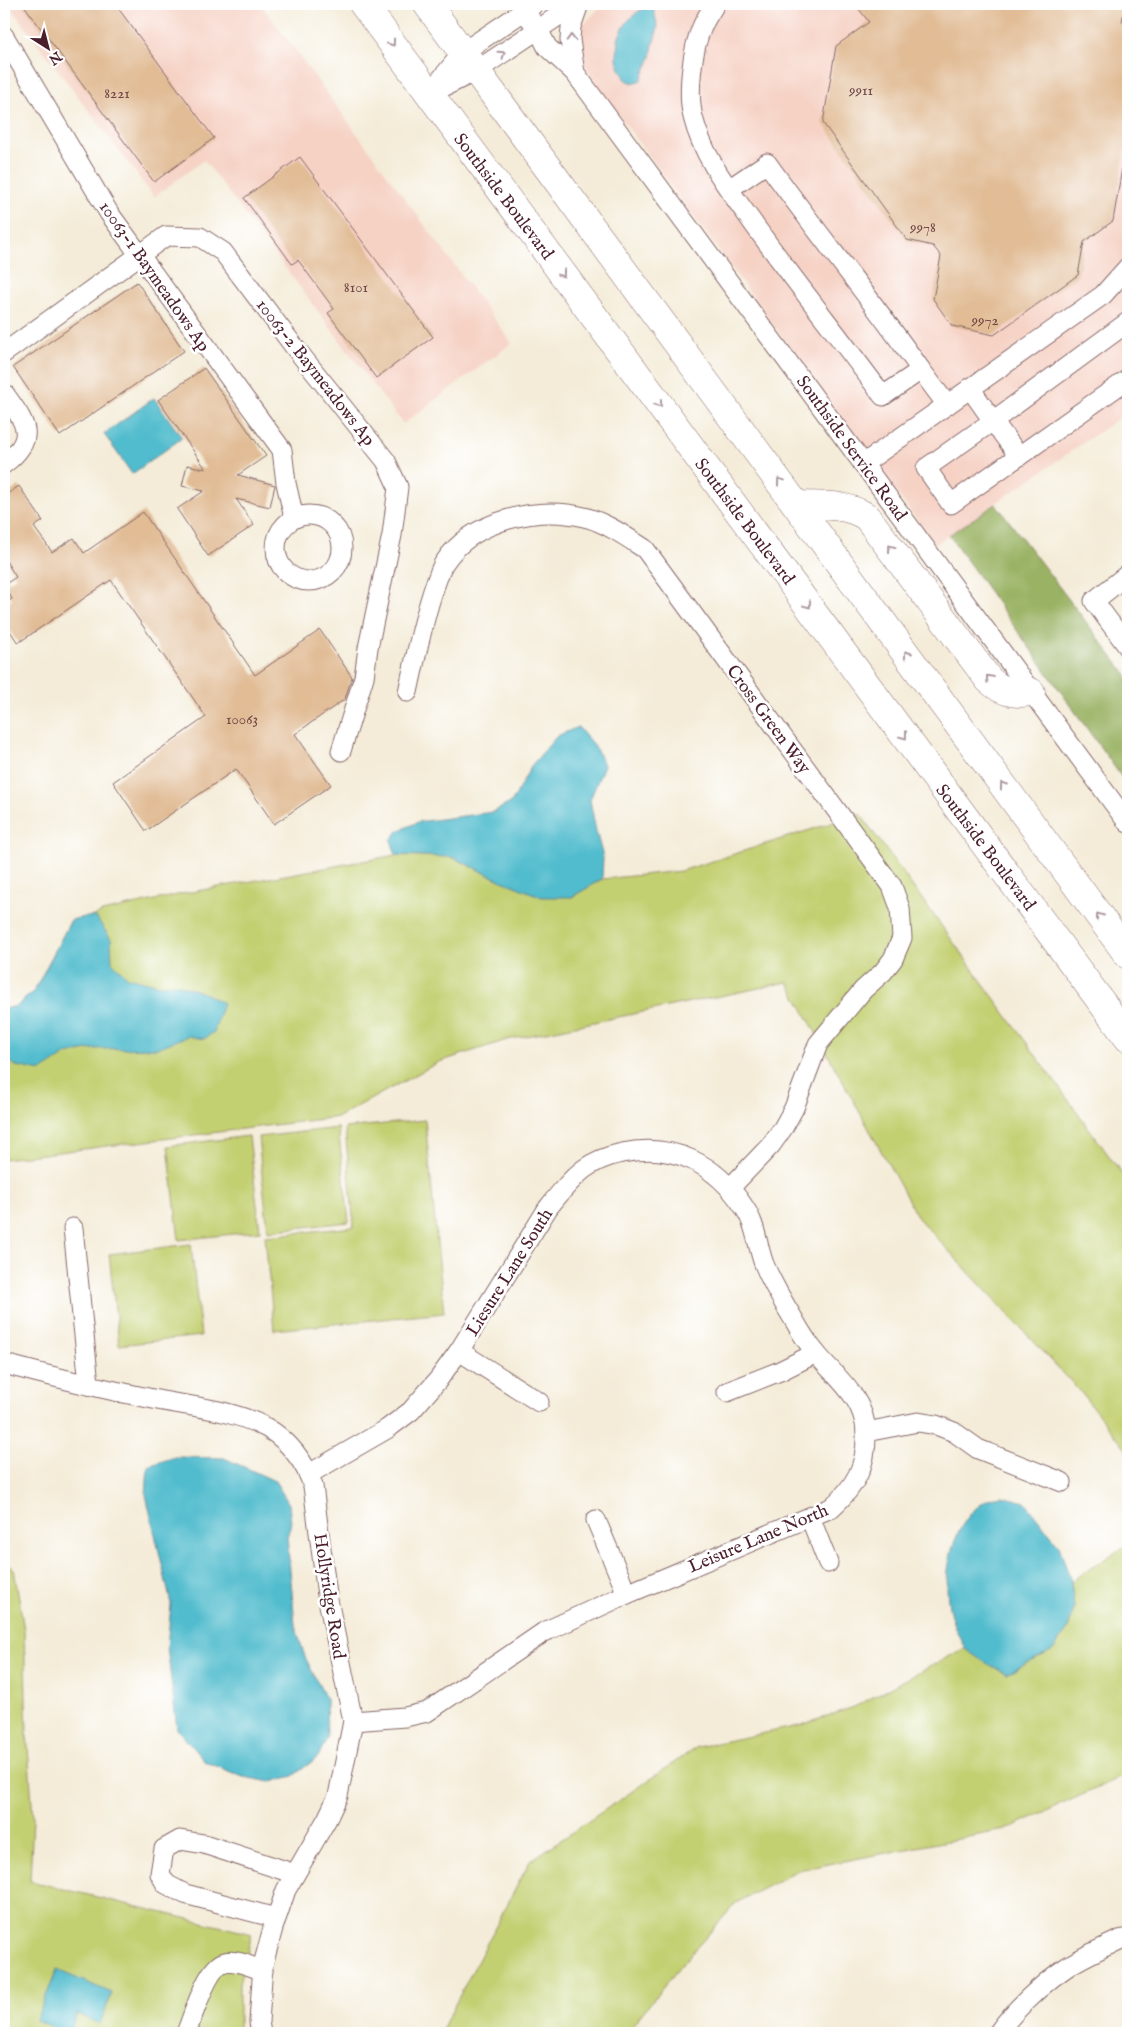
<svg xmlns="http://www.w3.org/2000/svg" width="1132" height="2037" font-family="'IM FELL English',serif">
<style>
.built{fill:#f6d2c5}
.green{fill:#c3d072;stroke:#86784e}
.forest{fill:#9ab264;stroke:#726848}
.water{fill:#51bccd;stroke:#4e6e7c}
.building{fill:#e1bc95}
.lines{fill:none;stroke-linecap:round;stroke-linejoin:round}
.minor-casing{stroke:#866768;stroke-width:21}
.highway-casing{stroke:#866768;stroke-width:29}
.minor{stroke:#fff;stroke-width:19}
.highway{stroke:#fff;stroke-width:28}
.oneway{stroke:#ae9aa0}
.labels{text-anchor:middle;stroke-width:5;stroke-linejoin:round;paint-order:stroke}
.number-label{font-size:15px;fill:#704646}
.street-label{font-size:18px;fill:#4a1f2b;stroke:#fff}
</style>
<rect width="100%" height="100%" fill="#fff"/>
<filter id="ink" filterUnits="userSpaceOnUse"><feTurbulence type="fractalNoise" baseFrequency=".02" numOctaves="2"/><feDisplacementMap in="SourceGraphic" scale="10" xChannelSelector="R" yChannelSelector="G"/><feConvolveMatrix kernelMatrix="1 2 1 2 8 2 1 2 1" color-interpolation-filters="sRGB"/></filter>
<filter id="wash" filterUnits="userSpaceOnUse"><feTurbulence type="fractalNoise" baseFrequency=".0096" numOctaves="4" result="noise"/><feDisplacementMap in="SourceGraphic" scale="20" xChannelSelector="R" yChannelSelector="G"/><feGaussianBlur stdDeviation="1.12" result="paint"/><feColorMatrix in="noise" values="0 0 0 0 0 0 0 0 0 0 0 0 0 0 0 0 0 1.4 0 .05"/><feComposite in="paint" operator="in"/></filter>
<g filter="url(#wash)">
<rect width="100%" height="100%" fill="#f4ecd8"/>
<g class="built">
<polygon points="8,4 261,4 512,343 403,424 204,160 154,197"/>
<polygon points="603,4 1128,4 1128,412 935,545 593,80 582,60 579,35 583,25"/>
</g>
<g class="green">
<path d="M860,814l268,368v270l-49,-62 -161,-172 -130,-236 -281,58 -68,22 -101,55 -334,42v-150l13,-3 17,-15 37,-71c11,-2 23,-2 31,-8l84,-19 210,-38 56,2 50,24 70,16 30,-18 79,-8z"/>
<polygon points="425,1120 444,1313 274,1330 265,1236 354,1227 345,1128"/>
<polygon points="338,1128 349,1222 268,1231 258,1137"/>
<polygon points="249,1136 260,1231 179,1240 168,1146"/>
<polygon points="191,1244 201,1336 119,1345 109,1254"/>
<polygon points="1128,1544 1128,1774 1005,1830 798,1870 736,1903 683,1963 626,2033 440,2033 530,1861 697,1747 799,1726 854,1707 965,1648 1006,1674 1053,1650 1068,1629 1074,1608 1071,1581"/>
<polygon points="4,1561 14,1569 24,1630 27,1732 33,1818 30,1881 252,1934 239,1984 239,2033 4,2033"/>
</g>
<polygon class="forest" points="996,504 1128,677 1128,783 1123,779 949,535"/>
<g class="water">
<path d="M645,8h8l5,19 -5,18 -2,12 -10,23 -8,3 -7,-3c-3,-7 -10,-16 -9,-24 0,-7 3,-10 1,-17 6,-14 13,-25 27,-31z"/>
<polygon points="154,398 182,438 132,474 104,434"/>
<polygon points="578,727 595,747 604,765 590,800 596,831 603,857 602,879 572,897 542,897 502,881 452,857 396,855 391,840 398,831 418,822 493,812 512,802 531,766 557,736"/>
<polygon points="85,917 96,917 111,939 112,962 127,977 160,985 177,984 206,994 223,1003 214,1032 204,1039 188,1036 157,1048 93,1049 67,1054 41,1071 16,1066 4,1058 4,1009 17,1006 34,991 71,920"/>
<polygon points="175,1457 224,1458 275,1481 289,1504 291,1523 287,1537 295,1625 305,1657 326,1699 327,1738 318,1757 293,1776 271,1782 243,1777 204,1761 177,1729 167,1647 171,1604 146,1495 148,1466"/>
<path d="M1002,1496l23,6 34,44 12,35 3,27 -6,21 -15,21 -47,24c-13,-8 -29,-15 -40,-25 -4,-4 -6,-12 -9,-17 -19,-38 -11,-105 27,-130 4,-4 12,-5 18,-6z"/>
<polygon points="57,1970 112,1993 100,2024 77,2014 69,2033 68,2033 36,2020"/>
</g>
<g id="blocks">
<g class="building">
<polygon points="23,4 115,4 214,138 154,182"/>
<polygon points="855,4 1126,4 1122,21 1128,30 1128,133 1113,221 1084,242 1078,275 994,335 952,326 933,299 941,256 933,246 907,240 823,123 836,46 869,22"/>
<polygon points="300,157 433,337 376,378 328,313 334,309 298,260 292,264 244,198"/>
<polygon points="137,282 184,351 60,436 13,367"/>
<polygon points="204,368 266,456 238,475 275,485 270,507 236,499 254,525 208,556 177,509 204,491 182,486 187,465 206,469 158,400"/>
<polygon points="19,486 43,521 34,527 52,552 74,538 84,553 143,512 255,675 320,630 352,677 345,699 295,734 331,785 274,824 236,769 146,831 113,782 206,717 111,580 18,643 4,622 4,604 12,599 4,585 16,577 4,558 4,496"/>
</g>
</g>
</g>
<g filter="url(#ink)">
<use href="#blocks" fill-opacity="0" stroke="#866768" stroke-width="1"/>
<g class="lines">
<g class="minor-casing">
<g id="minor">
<path d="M715,4c-4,7 -10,15 -13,23 -10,22 -15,66 -9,90 10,41 38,75 62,109 41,57 86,113 128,170l38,-26 26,35"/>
<polyline points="524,11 538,29 547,47 575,73 1128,823"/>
<polyline points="4,36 109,213 282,450 286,483 294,518"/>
<polyline points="575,73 570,40 571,27 579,4"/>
<polyline points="433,89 463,52 533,5"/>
<polyline points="429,94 476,71 576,4"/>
<path d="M729,189l38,-26c50,70 105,137 154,207"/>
<polyline points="4,353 166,236 200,237 223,252 296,349 386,461 398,487 392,535 368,648 364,677 341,751"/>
<polyline points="970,388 993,421 926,468 951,504 1128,379"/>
<path d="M4,393c21,30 35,44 0,71"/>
<polyline points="1019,456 993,421 1128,322"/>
<polyline points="863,464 1103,295 1128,267"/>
<circle cx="309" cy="548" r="33"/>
<polyline points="1128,574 1094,601 1128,647"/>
<path d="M408,692c8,-36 15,-73 27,-107 3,-7 5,-16 9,-22 29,-44 95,-58 144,-45 20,6 40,20 57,31l247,337 8,22 2,30 -9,21 -10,13 -20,18 -45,54 -24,64 -11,20 -12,17 -41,43"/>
<polyline points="73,1228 89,1384"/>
<polyline points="459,1351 539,1402"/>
<path d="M4,1364c49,13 99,25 149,35 37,8 79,10 114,29 21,12 39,35 46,58l14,109 26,126 -15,75 -11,23 -41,71 -13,38 -10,37 -4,57 2,11"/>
<polyline points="727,1392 780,1371 816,1353"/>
<polyline points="866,1432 918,1422 936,1425 954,1432 978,1449 1062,1482"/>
<path d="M309,1474l78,-45 24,-18 27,-31 21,-29 89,-143c11,-14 22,-28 36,-39 11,-8 24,-13 38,-16 51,-11 94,11 122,54 12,17 13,38 20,57 8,19 19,38 30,56 6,11 13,22 21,32 20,25 50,45 51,81 1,33 -11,54 -35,75l-204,86 -83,38 -117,80 -22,5 -52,4"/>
<polyline points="810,1517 828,1563"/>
<polyline points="596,1520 627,1594"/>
<polyline points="276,1918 185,1894 166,1884 160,1874 164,1849 180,1840 204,1844 295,1874"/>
<path d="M186,2033c7,-16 21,-67 39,-71 12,-3 27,5 38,9"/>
<path d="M998,2033c15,-22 44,-49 66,-64 17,-12 37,-20 55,-29l9,-2"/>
</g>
</g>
<g class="highway-casing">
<g id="highway">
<polyline points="363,4 1128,1038"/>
<polyline points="427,4 1128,955"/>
<path d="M798,505c24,1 48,-2 69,12l122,163c14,12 24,15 42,12"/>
</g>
</g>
<use href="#minor" class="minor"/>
<use href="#highway" class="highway"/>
</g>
<defs><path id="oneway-chevron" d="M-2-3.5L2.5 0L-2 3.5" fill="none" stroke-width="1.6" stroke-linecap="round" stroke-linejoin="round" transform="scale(1.25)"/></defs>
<g class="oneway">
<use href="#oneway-chevron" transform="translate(571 38) rotate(-91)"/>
<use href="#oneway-chevron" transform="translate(392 43) rotate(54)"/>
<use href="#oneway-chevron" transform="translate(502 54) rotate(-34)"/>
<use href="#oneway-chevron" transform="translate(562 274) rotate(53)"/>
<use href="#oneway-chevron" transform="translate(659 404) rotate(53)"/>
<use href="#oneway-chevron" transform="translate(780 481) rotate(-127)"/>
<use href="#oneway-chevron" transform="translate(891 548) rotate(-127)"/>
<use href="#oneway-chevron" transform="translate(808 605) rotate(53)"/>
<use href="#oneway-chevron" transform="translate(907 654) rotate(-126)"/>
<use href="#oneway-chevron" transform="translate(989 678) rotate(-131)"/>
<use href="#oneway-chevron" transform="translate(904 736) rotate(53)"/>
<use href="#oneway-chevron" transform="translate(1003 785) rotate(-126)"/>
<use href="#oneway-chevron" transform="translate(1099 916) rotate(-126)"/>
</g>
</g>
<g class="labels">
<g class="number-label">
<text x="861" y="95">9911</text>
<text x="117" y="98">8221</text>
<text x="923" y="232">9978</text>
<text x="356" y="292">8101</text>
<text x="985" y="325">9972</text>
<text x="242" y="724">10063</text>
</g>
<g class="street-label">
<text transform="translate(504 196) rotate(53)" y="6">Southside Boulevard</text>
<text transform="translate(155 276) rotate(55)" y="6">10063-1 Baymeadows Ap</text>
<text transform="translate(316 372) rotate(52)" y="6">10063-2 Baymeadows Ap</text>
<text transform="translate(852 448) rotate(54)" y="6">Southside Service Road</text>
<text transform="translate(745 521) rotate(53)" y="6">Southside Boulevard</text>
<text transform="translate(769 719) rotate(54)" y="6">Cross Green Way</text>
<text transform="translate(986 847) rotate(53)" y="6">Southside Boulevard</text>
<text transform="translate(509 1272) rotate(-58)" y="6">Liesure Lane South</text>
<text transform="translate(758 1538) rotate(-23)" y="6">Leisure Lane North</text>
<text transform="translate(330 1596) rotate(81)" y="6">Hollyridge Road</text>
</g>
</g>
<rect width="1132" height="2037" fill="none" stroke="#fff" stroke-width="20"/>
<g transform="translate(48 48) rotate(144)" stroke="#ffffff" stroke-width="4" paint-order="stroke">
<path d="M0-4L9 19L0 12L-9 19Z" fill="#4a1f2b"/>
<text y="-8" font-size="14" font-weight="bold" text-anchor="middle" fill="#4a1f2b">N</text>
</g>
</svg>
